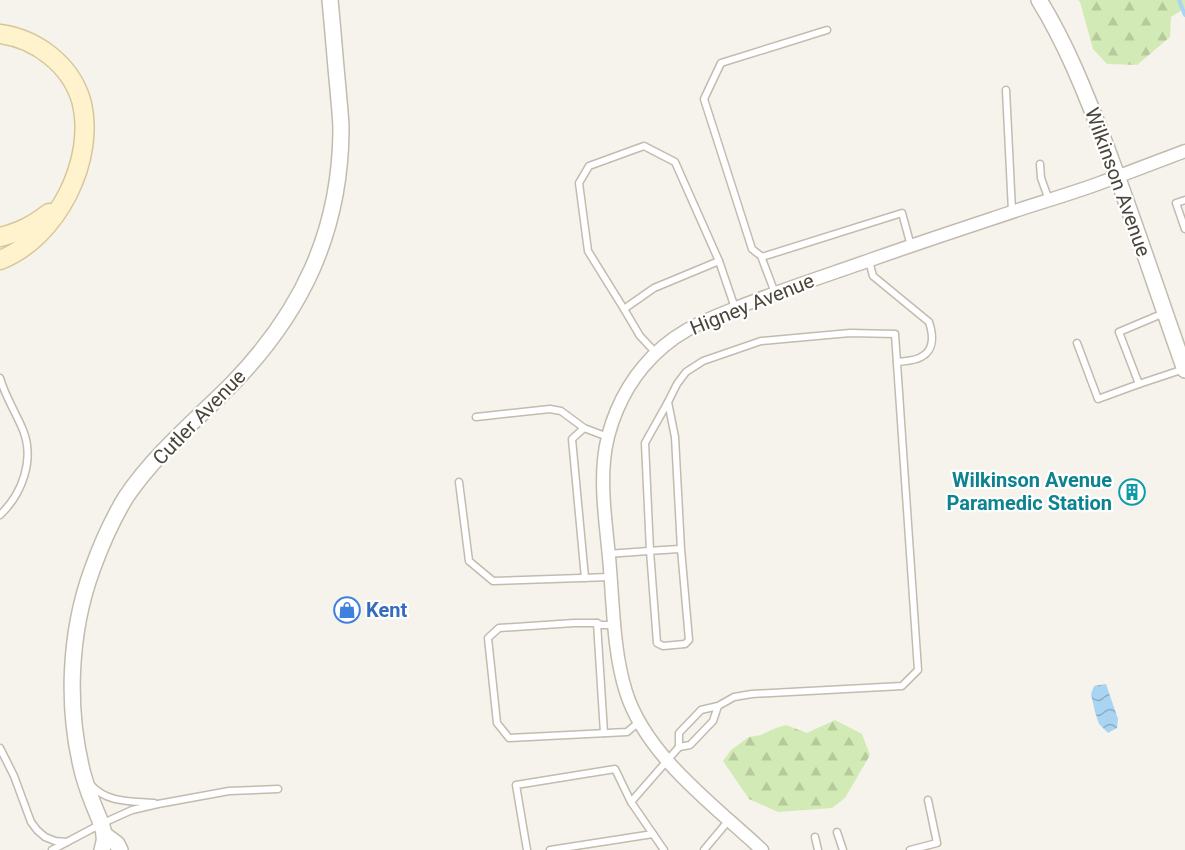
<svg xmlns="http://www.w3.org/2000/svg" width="1185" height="850" font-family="Roboto,sans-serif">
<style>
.forest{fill:url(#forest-firs)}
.water{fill:url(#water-waves)}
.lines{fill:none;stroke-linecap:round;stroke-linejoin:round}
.stream{stroke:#a9d4f2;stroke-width:4}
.service-casing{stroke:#c2bbae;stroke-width:9}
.minor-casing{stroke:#c2bbae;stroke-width:15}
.tertiary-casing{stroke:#c2bbae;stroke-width:18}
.secondary-casing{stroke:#d6c79b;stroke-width:21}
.service{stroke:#fff;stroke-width:6}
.minor{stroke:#fff;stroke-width:12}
.tertiary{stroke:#fff;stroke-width:15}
.secondary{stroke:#fff3cd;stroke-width:18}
.labels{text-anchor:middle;stroke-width:4.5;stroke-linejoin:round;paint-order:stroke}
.street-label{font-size:20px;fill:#4b4439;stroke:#fff}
.culture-label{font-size:20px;font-weight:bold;fill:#0d838f;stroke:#fff;text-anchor:end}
.shop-label{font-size:20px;font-weight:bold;fill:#366cbe;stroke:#fff;text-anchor:start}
</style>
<defs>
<pattern id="forest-firs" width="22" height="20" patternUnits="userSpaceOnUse" patternTransform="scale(1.5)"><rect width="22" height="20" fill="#d2eab5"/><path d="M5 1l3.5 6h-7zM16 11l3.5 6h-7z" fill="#b6ca9c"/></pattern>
<pattern id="water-waves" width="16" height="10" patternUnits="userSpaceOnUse" patternTransform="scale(1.5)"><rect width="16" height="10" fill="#a9d4f2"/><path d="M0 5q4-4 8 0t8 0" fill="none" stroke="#8caec5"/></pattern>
</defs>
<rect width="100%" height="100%" fill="#f6f3ec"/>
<g class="forest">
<polygon points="1078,0 1185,0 1185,8 1171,17 1170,37 1137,65 1107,64 1093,49 1080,2"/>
<polygon points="835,720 862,734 870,755 845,798 832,808 778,812 749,799 723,761 731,750 749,737 761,735 776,728 786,725 807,733"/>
</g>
<polygon class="water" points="1106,684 1118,719 1117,728 1108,733 1099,724 1095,712 1091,694 1094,686"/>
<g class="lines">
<polyline class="stream" points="1179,0 1185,15"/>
<g class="service-casing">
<g id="service">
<polyline points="1006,90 1012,211"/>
<polyline points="1040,164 1041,178 1049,200"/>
<polyline points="1185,200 1176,203 1185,229"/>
<polyline points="762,257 902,213 911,246"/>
<path d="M869,261l4,15 56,46c4,12 6,28 -8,35 -6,4 -17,4 -24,5"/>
<polyline points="775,293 761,256 752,249 704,99 721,63 827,30"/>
<polyline points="624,309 588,251 579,183 589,166 644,146 675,162 719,261"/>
<polyline points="1164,313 1119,332 1139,384 1184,369"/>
<polyline points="1077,343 1098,399 1139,384"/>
<polyline points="656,353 640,336 624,309 654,288 719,261 735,308"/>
<path d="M0,378c5,18 16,35 23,52 12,30 -1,64 -23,85"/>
<polyline points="668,402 677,384 686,372 703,361 761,341 850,333 895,334 918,670 902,686 752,694 734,697 718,706 701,710 679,733 679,747 690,745 713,721 718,706"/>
<polyline points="476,417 550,409 561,411 584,428 608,437"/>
<polyline points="584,428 572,439 585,578"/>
<polyline points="459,482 469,561 493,581 610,577"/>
<path d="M609,554c24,-2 48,-4 72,-5l8,91 -4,4 -22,2 -6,-3 -7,-92 -5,-108 23,-41 7,35 6,112"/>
<polyline points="597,623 604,733"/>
<polyline points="614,625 601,625 597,623 574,623 499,628 488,638 497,723 509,738 627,732 639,722"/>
<polyline points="0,748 14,776 31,822 37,830 45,837 55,841 67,842 101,824 132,810 158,804 229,791 278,789"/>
<path d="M91,785c16,18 40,16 63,18"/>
<polyline points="837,832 843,850"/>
<polyline points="815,837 818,850"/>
<polyline points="52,850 67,842"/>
<polyline points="527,850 516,785 615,769 631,802"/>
<polyline points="550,850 653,834"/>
<polyline points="664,850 631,802 679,747"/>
<polyline points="704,850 729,820"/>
<polyline points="910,850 937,843 928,800"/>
</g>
</g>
<g class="minor-casing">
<path id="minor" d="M762,850c-47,-44 -116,-94 -136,-158 -13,-40 -13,-93 -17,-135 -3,-32 -8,-65 -5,-97 3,-33 18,-68 39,-93 31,-37 63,-47 106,-64 41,-16 82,-29 124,-44 48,-17 97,-33 145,-49 27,-9 55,-17 82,-27 28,-10 56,-21 85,-32"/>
</g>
<g class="tertiary-casing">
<g id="tertiary">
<path d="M1039,0c26,42 44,87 62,133 30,78 56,158 84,237"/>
<polyline points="105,835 117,844 120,850"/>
<path d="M102,850c1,-4 3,-10 2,-14 0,-6 -3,-12 -5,-18 -6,-14 -12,-29 -16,-44 -17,-65 -14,-141 9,-204 9,-25 20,-50 34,-73 29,-43 70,-77 106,-113 70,-72 108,-152 109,-253 0,-14 -2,-28 -3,-42 -3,-30 -5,-59 -8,-89"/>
</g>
</g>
<g class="secondary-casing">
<g id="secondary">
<path d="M0,34c36,5 70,30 81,66 16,59 -24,138 -81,160"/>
<path d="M0,237c20,-5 32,-11 49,-24"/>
</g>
</g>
<use href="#service" class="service"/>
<use href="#minor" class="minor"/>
<use href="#tertiary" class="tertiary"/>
<use href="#secondary" class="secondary"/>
</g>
<defs>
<g id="building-ring" transform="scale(1.35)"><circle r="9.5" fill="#fff" stroke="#0f9aa8" stroke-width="1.5"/><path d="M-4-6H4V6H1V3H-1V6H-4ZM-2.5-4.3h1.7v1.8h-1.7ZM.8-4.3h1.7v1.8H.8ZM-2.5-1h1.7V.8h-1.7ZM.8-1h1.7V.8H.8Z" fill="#0f9aa8"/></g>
<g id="shop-ring" transform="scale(1.35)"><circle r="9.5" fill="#fff" stroke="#3f7fe0" stroke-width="1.5"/><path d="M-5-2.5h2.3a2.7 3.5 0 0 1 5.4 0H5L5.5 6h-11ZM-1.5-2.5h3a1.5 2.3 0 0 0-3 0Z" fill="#3f7fe0"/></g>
</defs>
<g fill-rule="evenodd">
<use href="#building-ring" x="1132" y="492"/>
<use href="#shop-ring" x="347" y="610"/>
</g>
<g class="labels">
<g class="street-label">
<text transform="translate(1118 182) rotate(70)" y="7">Wilkinson Avenue</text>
<text transform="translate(752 304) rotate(-22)" y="7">Higney Avenue</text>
<text transform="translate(199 417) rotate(-46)" y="7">Cutler Avenue</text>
</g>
<g class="culture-label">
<text x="1112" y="487">Wilkinson Avenue<tspan x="1112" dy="23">Paramedic Station</tspan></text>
</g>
<g class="shop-label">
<text x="366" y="617">Kent</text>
</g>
</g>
</svg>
